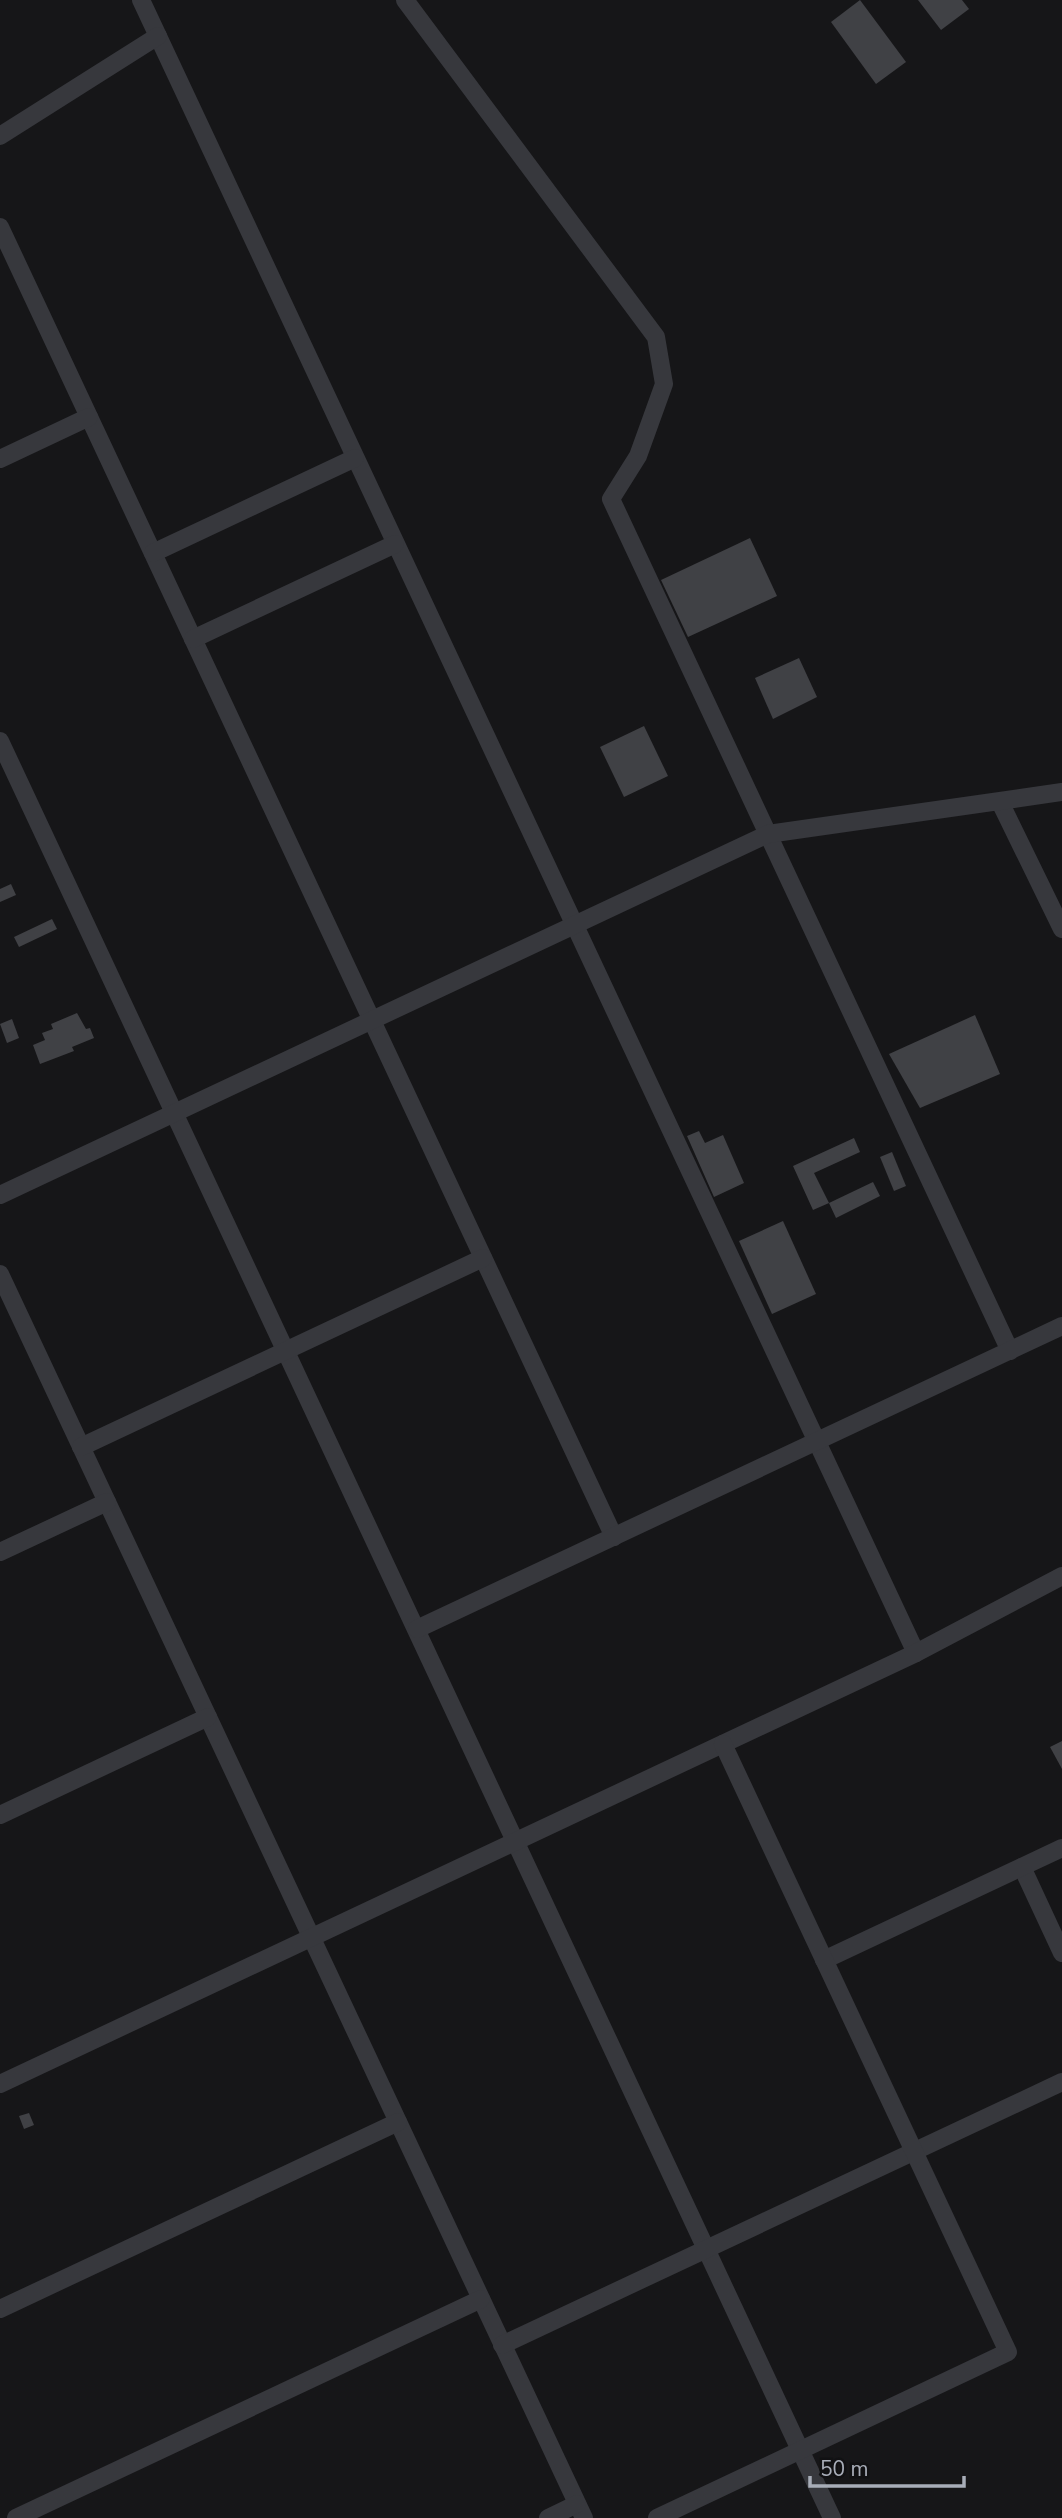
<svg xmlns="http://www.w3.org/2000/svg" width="1062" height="2518" font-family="'Nunito Sans',sans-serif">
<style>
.building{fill:#404145}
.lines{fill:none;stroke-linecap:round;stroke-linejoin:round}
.minor{stroke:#37383d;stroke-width:18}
</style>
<rect width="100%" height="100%" fill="#161618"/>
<g class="building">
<polygon points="860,0 906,62 876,84 831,22"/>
<polygon points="918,0 962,0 969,9 941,30"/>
<polygon points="750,538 777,596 688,637 661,580"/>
<polygon points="799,658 817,697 773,719 755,678"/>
<polygon points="644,726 668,776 624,797 600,747"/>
<polygon points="11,884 16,895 0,902 0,889"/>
<polygon points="52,919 57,929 19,947 14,937"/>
<polygon points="77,1013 86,1029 90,1028 94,1038 72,1047 74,1051 40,1064 33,1045 45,1040 42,1033 53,1029 51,1024"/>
<polygon points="975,1015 1000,1074 920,1108 889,1054"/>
<polygon points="12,1019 19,1038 7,1043 0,1024"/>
<polygon points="699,1131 705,1143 723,1135 744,1183 714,1197 687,1136"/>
<polygon points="854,1138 860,1152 814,1173 829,1203 813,1210 793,1166"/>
<polygon points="892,1152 906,1186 894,1191 880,1157"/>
<polygon points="873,1182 880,1196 836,1218 829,1203"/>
<polygon points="783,1221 816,1294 772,1314 739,1241"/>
<polygon points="1062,1741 1062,1769 1050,1747"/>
<polygon points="29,2113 34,2125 24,2129 19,2116"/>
</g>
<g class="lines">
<g class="minor">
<polyline points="141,0 916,1653"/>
<polyline points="405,0 656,337 664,384 638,456 611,499 1010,1351"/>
<polyline points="0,136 158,36"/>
<polyline points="0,227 614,1537"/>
<polyline points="0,459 89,417"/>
<polyline points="153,553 355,458"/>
<polyline points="193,639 395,544"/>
<polyline points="0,741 832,2518"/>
<polyline points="1000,802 1062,929"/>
<polyline points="0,1195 768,834 1062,792"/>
<polyline points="0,1274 584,2518"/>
<polyline points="81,1447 483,1258"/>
<polyline points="0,1552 107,1502"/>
<polyline points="417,1629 1062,1326"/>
<polyline points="0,1815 208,1717"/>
<polyline points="1022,1867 1062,1953"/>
<polyline points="824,1960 1062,1848"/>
<polyline points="0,2084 916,1653 1062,1576"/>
<polyline points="0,2309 398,2122"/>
<polyline points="502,2345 1062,2082"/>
<polyline points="16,2518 481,2299"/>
<polyline points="548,2518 577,2504"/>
<polyline points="657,2518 1008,2352 723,1744"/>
</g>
</g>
<path d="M810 2476v10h154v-10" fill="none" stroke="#a8adb8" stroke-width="3.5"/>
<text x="820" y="2476" font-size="21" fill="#a8adb8" stroke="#111113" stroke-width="5" paint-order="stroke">50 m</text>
</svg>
